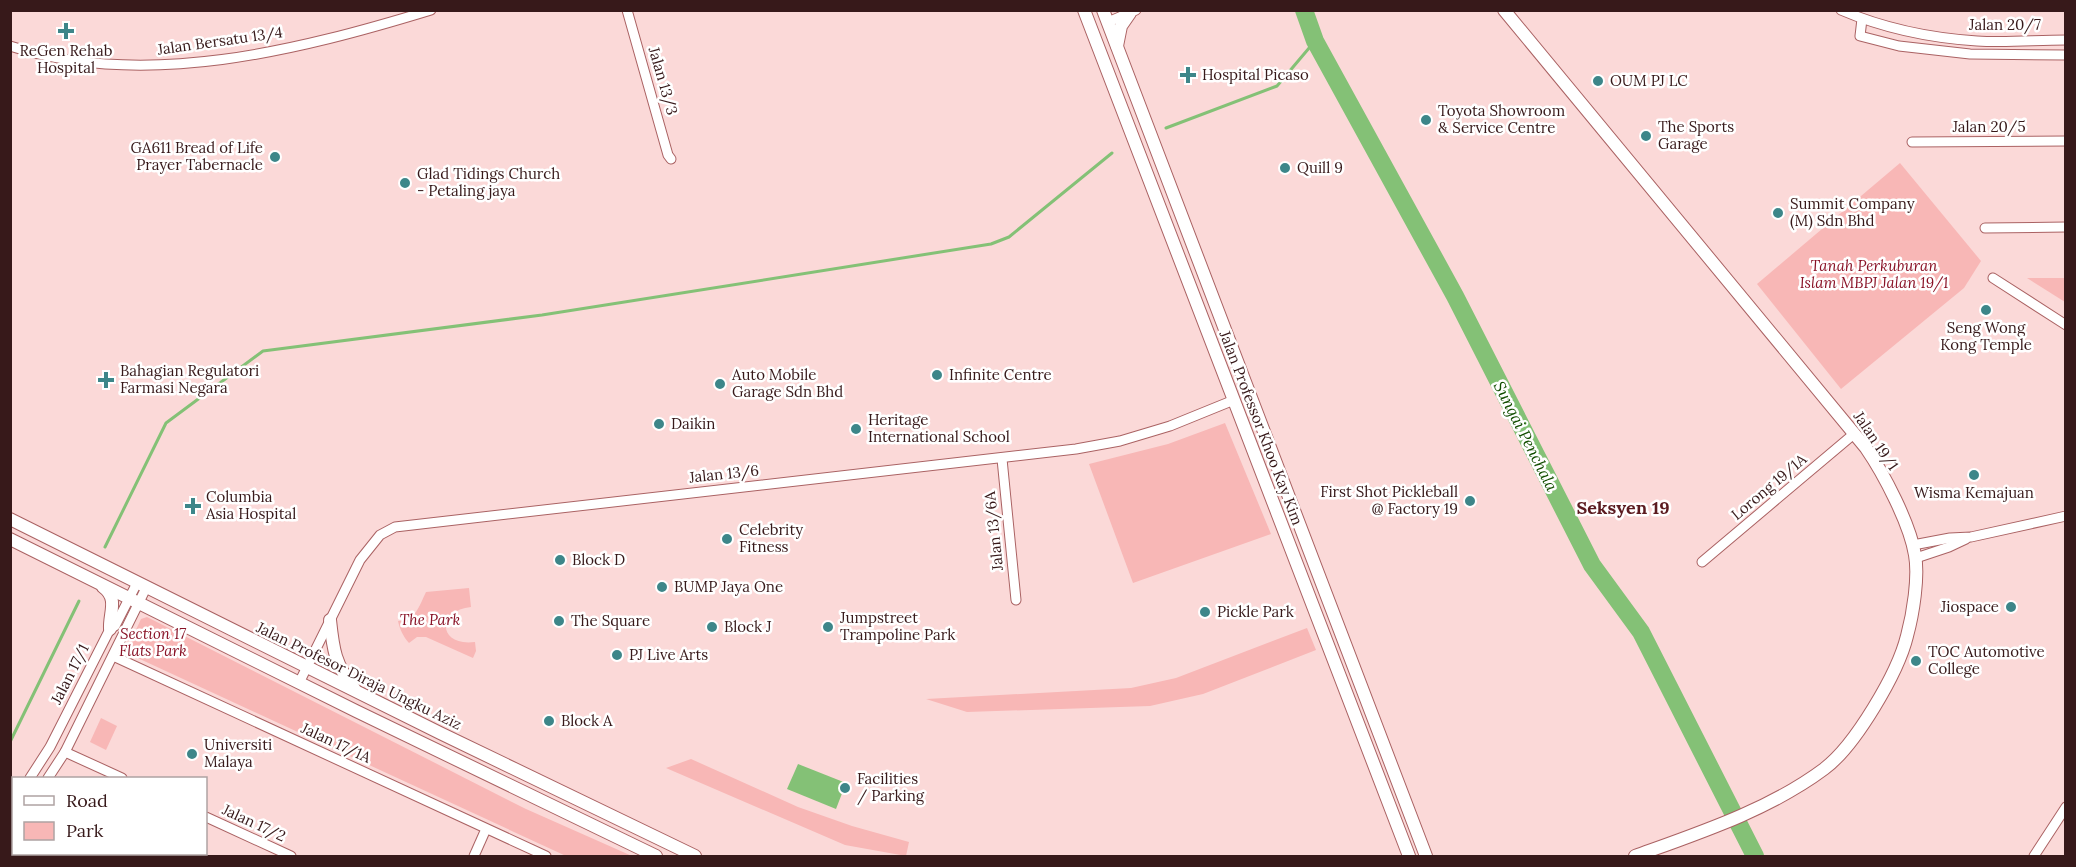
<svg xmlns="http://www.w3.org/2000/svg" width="2076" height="867" font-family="Lora,serif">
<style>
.green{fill:#f8b7b6}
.water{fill:#84c176}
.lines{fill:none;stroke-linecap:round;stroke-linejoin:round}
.stream{stroke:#84c176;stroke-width:3}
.river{stroke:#84c176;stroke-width:18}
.minor-casing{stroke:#aa6263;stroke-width:11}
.major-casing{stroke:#aa6263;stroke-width:14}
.minor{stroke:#fff;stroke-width:9}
.major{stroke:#fff;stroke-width:12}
.poi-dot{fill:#3d8689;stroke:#fff;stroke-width:2}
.labels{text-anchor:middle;stroke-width:5;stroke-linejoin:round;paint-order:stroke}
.street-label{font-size:15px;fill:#37191a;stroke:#fff}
.poi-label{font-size:15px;fill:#37191a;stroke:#fff;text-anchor:start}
.park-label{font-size:15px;font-style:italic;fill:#891226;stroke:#fff}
.water-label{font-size:16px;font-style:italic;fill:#124e00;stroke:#fff}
.quarter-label{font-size:18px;font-weight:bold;fill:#5b1b20;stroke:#fff}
</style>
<rect width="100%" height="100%" fill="#fbd9d8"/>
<g class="green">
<polygon points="1900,163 1981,261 1964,288 1841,389 1757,284"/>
<polygon points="2027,278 2065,278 2065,302"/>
<polygon points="1225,423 1271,534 1133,583 1089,464 1168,444"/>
<path d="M469,588l2,19c-36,4 -32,40 4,35l1,9 -3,7 -47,-21h-9l-8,6c-6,-7 -9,-13 -11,-22 18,0 21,-15 28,-29z"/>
<polygon points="147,617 526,809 632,856 566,856 129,654 127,649 141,619"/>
<polygon points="1307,628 1316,650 1203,694 1150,706 967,712 926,699 1131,688 1176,678"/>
<polygon points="101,718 117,726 106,750 90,742"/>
<polygon points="691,759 798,807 852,826 909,842 906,856 845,845 666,768"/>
</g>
<polygon class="water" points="798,764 846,783 836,809 787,789"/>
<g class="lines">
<g class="stream">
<polyline points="1166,128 1277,86 1315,41"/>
<polyline points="105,547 166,423 263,351 542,315 991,244 1009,237 1112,153"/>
<polyline points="10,742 79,601"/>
<polyline points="60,856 61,854"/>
</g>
<polyline class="river" points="1304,10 1315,41 1455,296 1592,565 1641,632 1755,856"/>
<g class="minor-casing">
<g id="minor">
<polyline points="627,10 668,155 671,159"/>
<path d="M1841,10c42,18 90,28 136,31 29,2 59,-1 89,-1"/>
<polyline points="1862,19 1860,36 1899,46 1970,54 2066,55"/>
<polyline points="1108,22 1136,10"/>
<path d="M10,46c135,44 290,4 421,-36"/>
<polyline points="1912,142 2066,141"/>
<polyline points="1985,228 2066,227"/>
<polyline points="1993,278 2066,325"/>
<polyline points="1002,459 1016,600"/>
<polyline points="1913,545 1950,538 1971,537 2066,516"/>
<polyline points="1916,558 1949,547 1966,539"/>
<polyline points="1702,562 1855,433"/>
<polyline points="113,656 546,856"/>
<polyline points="299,683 360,560 380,535 395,527 1076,449 1120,441 1170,426 1234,400"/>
<polyline points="65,752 122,778"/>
<polyline points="30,778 50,747 110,629 115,626 137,583"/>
<polyline points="48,778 65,752 146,588"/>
<polyline points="10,805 14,801"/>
<polyline points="206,817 291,856"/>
<polyline points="10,828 14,824"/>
<polyline points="131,856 133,854"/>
<polyline points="474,856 486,829"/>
<polyline points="2034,856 2066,807"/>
</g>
</g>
<g class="major-casing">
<g id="major">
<polyline points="1084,10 1409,856"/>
<polyline points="1103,10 1426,856"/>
<path d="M1504,10l362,438c18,26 44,76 49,107 4,22 -2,59 -8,81 -9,37 -52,110 -83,133 -55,41 -125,64 -189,87"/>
<polyline points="1117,46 1121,26 1130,13"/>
<polyline points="10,519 440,733 695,856"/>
<polyline points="10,539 356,711 656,856"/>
<path d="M103,587c16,12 6,26 7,42"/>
<path d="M330,620c3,29 5,45 24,68"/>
</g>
</g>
<use href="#minor" class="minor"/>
<use href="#major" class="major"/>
</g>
<g class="poi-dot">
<path d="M63 22h6v6h6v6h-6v6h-6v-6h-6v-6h6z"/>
<path d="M1185 66h6v6h6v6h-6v6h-6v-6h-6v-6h6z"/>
<circle cx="1598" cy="81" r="6"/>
<circle cx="1426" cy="120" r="6"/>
<circle cx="1646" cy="136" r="6"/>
<circle cx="275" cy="157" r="6"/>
<circle cx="1285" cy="168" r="6"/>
<circle cx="405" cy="183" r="6"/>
<circle cx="1778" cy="213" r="6"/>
<circle cx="1986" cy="310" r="6"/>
<circle cx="937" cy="375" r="6"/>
<path d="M103 371h6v6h6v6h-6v6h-6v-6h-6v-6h6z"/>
<circle cx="720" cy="384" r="6"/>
<circle cx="659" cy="424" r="6"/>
<circle cx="856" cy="429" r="6"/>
<circle cx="1974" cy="475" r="6"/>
<circle cx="1470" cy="501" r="6"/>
<path d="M190 497h6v6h6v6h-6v6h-6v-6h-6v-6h6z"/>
<circle cx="727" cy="539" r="6"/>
<circle cx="560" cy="560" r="6"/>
<circle cx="662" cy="587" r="6"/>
<circle cx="2011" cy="607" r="6"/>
<circle cx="1205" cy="612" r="6"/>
<circle cx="559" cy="621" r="6"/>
<circle cx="712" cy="627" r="6"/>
<circle cx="828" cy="627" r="6"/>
<circle cx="617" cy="655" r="6"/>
<circle cx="1916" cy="661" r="6"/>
<circle cx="549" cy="721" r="6"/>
<circle cx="192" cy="754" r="6"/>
<circle cx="845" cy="788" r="6"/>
</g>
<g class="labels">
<g class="street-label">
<text x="2005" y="30">Jalan 20/7</text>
<text transform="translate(220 41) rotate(-8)" y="5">Jalan Bersatu 13/4</text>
<text transform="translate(663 81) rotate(74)" y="5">Jalan 13/3</text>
<text x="1989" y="132">Jalan 20/5</text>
<text transform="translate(1261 428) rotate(69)" y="5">Jalan Professor Khoo Kay Kim</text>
<text transform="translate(1876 441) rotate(56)" y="5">Jalan 19/1</text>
<text transform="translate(724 474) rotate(-6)" y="5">Jalan 13/6</text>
<text transform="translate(1769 487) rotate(-40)" y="5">Lorong 19/1A</text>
<text transform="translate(994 531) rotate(-96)" y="5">Jalan 13/6A</text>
<text transform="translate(70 674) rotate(-63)" y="5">Jalan 17/1</text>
<text transform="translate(359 676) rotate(26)" y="5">Jalan Profesor Diraja Ungku Aziz</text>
<text transform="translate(336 743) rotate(25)" y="5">Jalan 17/1A</text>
<text transform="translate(254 823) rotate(25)" y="5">Jalan 17/2</text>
</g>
<g class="poi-label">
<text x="66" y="56" text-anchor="middle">ReGen Rehab<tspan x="66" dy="17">Hospital</tspan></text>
<text x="1202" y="80">Hospital Picaso</text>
<text x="1610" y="86">OUM PJ LC</text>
<text x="1438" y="116">Toyota Showroom<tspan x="1438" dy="17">&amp; Service Centre</tspan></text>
<text x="1658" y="132">The Sports<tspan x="1658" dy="17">Garage</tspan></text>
<text x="263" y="153" text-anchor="end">GA611 Bread of Life<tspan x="263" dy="17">Prayer Tabernacle</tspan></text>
<text x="1297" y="173">Quill 9</text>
<text x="417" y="179">Glad Tidings Church<tspan x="417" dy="17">- Petaling jaya</tspan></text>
<text x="1790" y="209">Summit Company<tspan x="1790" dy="17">(M) Sdn Bhd</tspan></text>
<text x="1986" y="333" text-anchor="middle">Seng Wong<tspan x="1986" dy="17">Kong Temple</tspan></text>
<text x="120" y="376">Bahagian Regulatori<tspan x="120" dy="17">Farmasi Negara</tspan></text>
<text x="732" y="380">Auto Mobile<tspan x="732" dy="17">Garage Sdn Bhd</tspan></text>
<text x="949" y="380">Infinite Centre</text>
<text x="868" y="425">Heritage<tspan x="868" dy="17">International School</tspan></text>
<text x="671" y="429">Daikin</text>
<text x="1458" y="497" text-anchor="end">First Shot Pickleball<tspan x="1458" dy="17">@ Factory 19</tspan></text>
<text x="1974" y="498" text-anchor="middle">Wisma Kemajuan</text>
<text x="206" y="502">Columbia<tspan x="206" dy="17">Asia Hospital</tspan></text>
<text x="739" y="535">Celebrity<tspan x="739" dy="17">Fitness</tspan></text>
<text x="572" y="565">Block D</text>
<text x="674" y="592">BUMP Jaya One</text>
<text x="1999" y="612" text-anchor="end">Jiospace</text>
<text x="1217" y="617">Pickle Park</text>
<text x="840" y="623">Jumpstreet<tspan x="840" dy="17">Trampoline Park</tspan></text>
<text x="571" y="626">The Square</text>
<text x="724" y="632">Block J</text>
<text x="1928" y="657">TOC Automotive<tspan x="1928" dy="17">College</tspan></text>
<text x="629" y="660">PJ Live Arts</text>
<text x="561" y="726">Block A</text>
<text x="204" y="750">Universiti<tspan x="204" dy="17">Malaya</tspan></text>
<text x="857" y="784">Facilities<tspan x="857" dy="17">/ Parking</tspan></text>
</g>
<g class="park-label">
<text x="1874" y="271">Tanah Perkuburan<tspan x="1874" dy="17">Islam MBPJ Jalan 19/1</tspan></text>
<text x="430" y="625">The Park</text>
<text x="153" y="639">Section 17<tspan x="153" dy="17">Flats Park</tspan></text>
</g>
<g class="water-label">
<text transform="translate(1526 436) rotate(63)" y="6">Sungai Penchala</text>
</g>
<g class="quarter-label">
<text x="1623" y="514">Seksyen 19</text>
</g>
</g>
<rect width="2076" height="867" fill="none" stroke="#37191a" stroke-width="24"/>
<rect x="12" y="777" width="195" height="78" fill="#ffffff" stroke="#afa3a3" stroke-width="1.5"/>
<rect x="24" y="796" width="30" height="9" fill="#ffffff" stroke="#afa3a3" stroke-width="1.5"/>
<text x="66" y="807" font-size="18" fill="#37191a">Road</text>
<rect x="24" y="822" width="30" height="18" fill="#f8b7b6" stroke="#afa3a3" stroke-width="1.5"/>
<text x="66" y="837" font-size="18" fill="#37191a">Park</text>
</svg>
